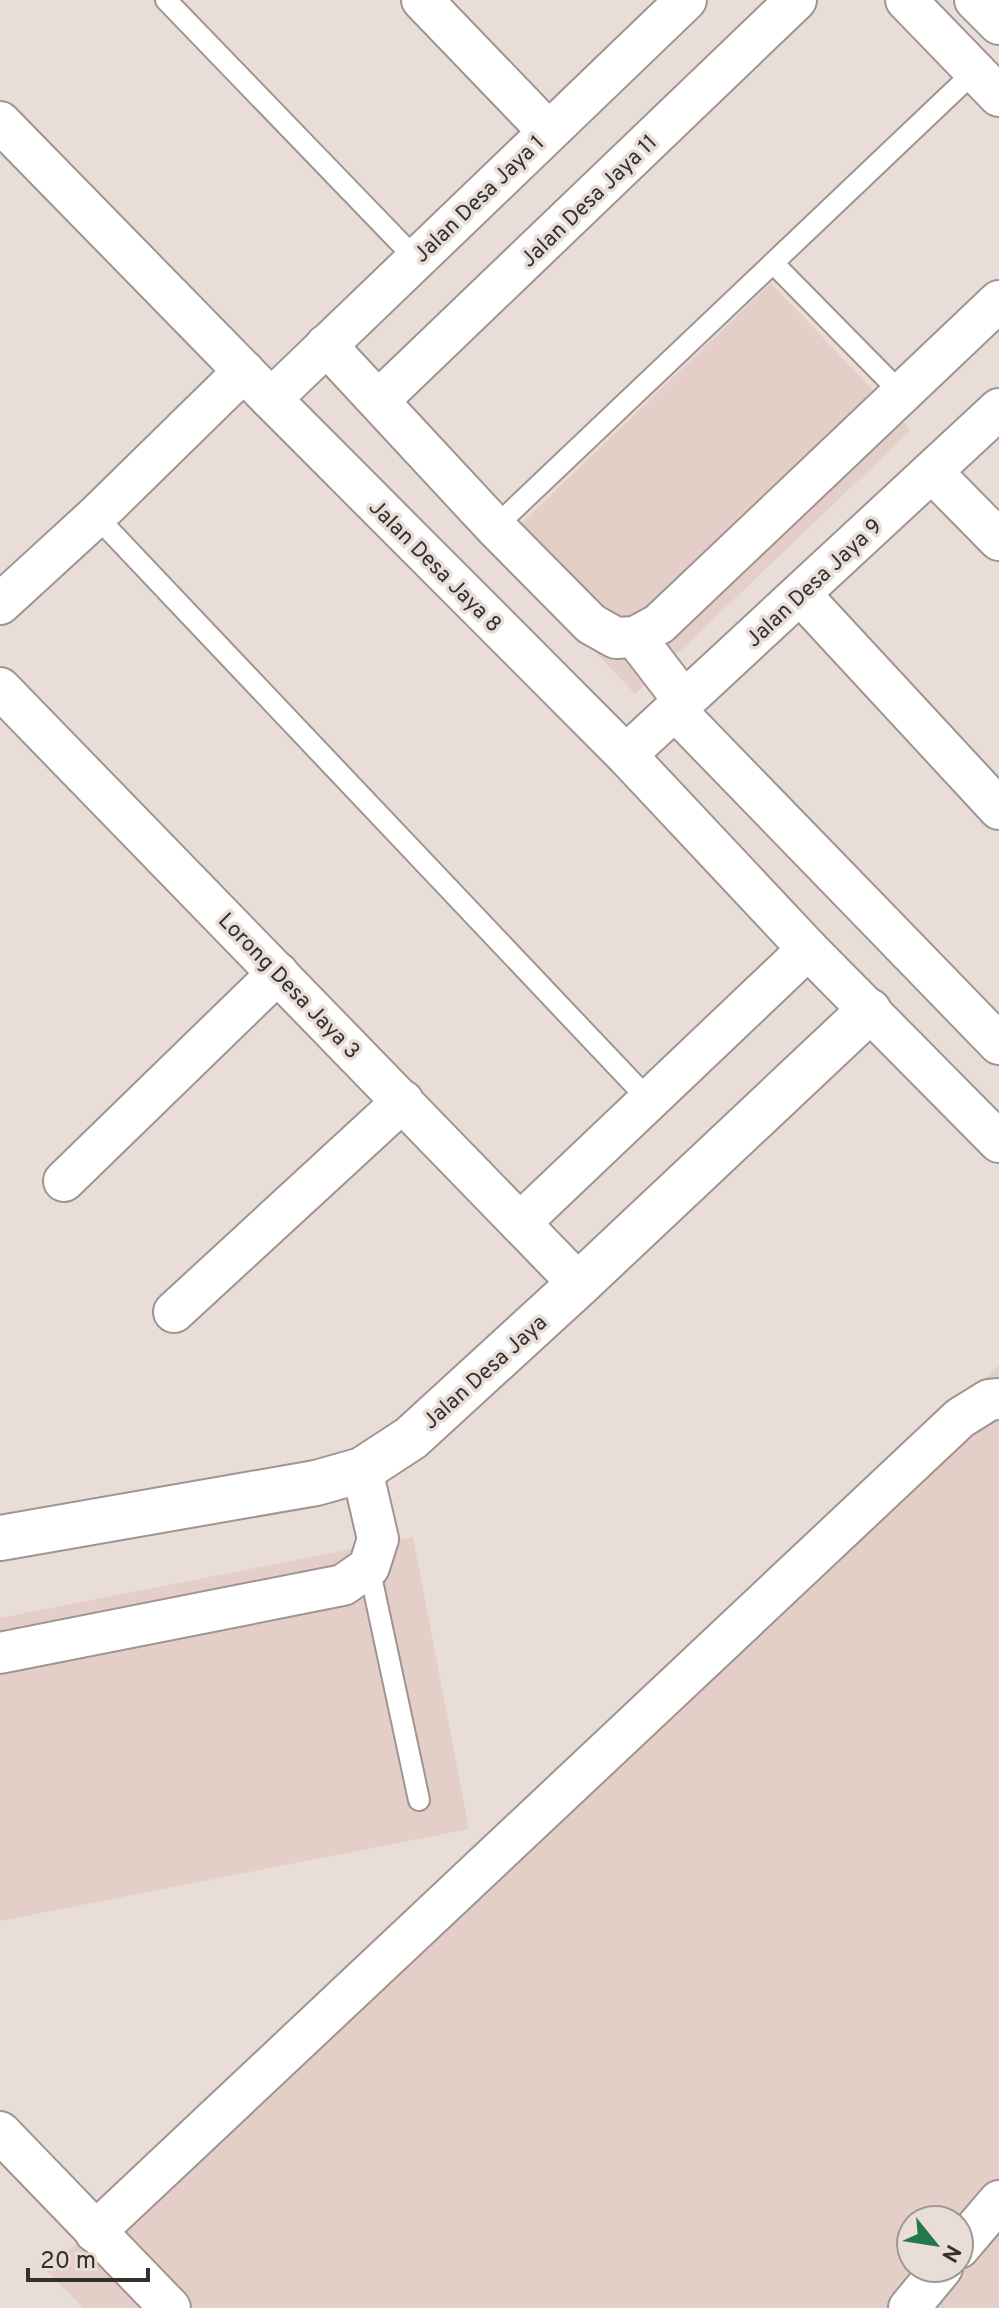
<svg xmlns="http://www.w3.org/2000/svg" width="999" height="2308" font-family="Overpass,sans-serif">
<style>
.built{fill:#e3cfc7;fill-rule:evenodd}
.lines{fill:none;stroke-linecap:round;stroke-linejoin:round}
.service-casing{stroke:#a09490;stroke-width:24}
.minor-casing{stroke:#a09490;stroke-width:44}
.tertiary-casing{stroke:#a09490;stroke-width:48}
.service{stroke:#fff;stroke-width:20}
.minor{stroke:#fff;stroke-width:40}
.tertiary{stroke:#fff;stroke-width:44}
.labels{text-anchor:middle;stroke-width:7;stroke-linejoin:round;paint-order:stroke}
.street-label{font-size:22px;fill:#34302e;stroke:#e9ddd8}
</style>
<rect width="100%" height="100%" fill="#e9ddd8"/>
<g class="built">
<polygon points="771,283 911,430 635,694 496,548"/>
<path d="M999,1365v943h-916l-36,-37zM911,2220h48v48h-48z"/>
<polygon points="413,1537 469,1829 0,1921 0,1618"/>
</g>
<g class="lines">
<g class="service-casing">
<g id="service">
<polyline points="166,0 415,258"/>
<polyline points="774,264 902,394"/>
<polyline points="96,516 650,1101"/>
<polyline points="495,527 974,72"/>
<polyline points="369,1567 419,1800"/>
</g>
</g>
<g class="minor-casing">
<g id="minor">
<polyline points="422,0 548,131"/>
<polyline points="906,0 999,96"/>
<polyline points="975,0 999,24"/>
<polyline points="0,122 271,399 626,755 808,949 999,1142"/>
<polyline points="326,345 495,527 591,624 616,638 635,637 659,624 999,301"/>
<polyline points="271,399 686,0"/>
<polyline points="379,400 796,0"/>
<polyline points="932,472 999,540"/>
<polyline points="800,594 999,809"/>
<polyline points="0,604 96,516 244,371"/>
<polyline points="635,637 684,701"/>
<polyline points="0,688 579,1284"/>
<polyline points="675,710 999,1044"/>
<polyline points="626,755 999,409"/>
<polyline points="64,1181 278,973"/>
<polyline points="520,1223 808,949"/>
<polyline points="174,1312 403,1101"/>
<polyline points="0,1653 343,1585 369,1567 378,1539 362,1470"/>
<polyline points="0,2132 170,2308"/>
<polyline points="95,2232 960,1418 989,1400 999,1399"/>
<polyline points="959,2248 999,2201"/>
<polyline points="909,2308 942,2268"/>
</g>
</g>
<g class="tertiary-casing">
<polyline id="tertiary" points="0,1538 316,1483 362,1470 411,1438 579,1284 869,1011"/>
</g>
<use href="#service" class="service"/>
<use href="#minor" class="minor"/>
<use href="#tertiary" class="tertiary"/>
</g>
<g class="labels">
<g class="street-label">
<text transform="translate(478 198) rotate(-44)" y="8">Jalan Desa Jaya 1</text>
<text transform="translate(588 200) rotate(-44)" y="8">Jalan Desa Jaya 11</text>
<text transform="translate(436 565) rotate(45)" y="8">Jalan Desa Jaya 8</text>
<text transform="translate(813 582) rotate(-43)" y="8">Jalan Desa Jaya 9</text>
<text transform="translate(290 985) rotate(46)" y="8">Lorong Desa Jaya 3</text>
<text transform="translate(484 1371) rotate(-42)" y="8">Jalan Desa Jaya</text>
</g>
</g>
<g transform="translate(935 2244) rotate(120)"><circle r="38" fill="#e9ddd8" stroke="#a19894" stroke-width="2"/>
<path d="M0-6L14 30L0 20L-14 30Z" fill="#237749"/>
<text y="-12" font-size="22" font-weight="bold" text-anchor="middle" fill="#34302e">N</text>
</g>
<path d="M28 2268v12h120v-12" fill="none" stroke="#34302e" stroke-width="4"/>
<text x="40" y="2268" font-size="24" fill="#34302e" stroke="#e9ddd8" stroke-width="6" paint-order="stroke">20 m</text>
</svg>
